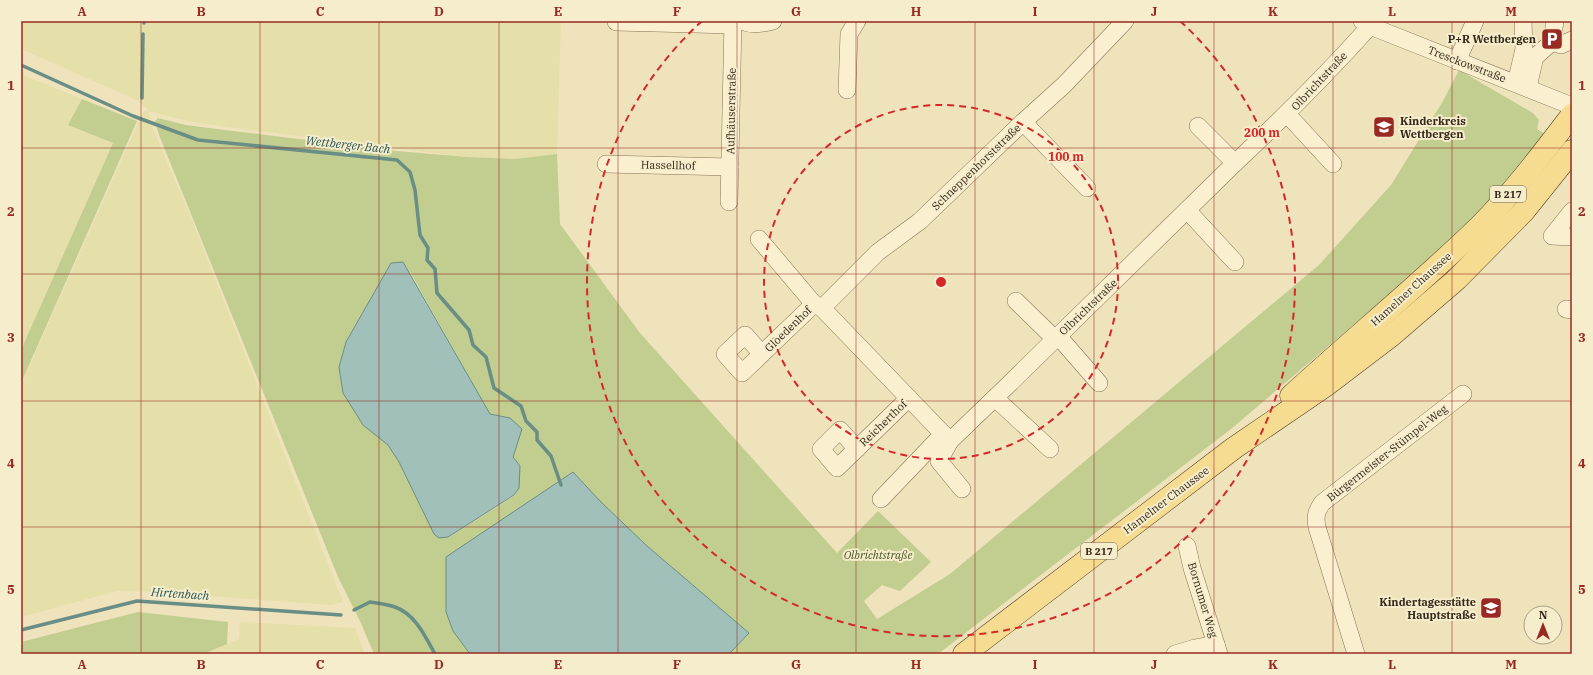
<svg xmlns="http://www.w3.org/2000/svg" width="1593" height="675" font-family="'IBM Plex Serif',serif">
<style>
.farmland{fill:#e5dfa9}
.green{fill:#c2cd90;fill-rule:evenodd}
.water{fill:#a0c0b9;stroke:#688e86}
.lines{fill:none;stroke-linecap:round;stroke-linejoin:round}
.stream{stroke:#688e86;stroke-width:3.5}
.minor-casing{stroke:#877355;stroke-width:18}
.major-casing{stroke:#54402a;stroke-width:23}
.minor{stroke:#faf0cf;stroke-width:17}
.major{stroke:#f5dc91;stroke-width:22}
.grid{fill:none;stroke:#982923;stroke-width:1;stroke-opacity:0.55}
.ring{fill:none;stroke:#d62828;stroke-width:2;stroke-dasharray:7 5}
.labels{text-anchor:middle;stroke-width:4;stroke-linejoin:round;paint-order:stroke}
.shield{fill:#f6edcc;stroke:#706450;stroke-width:1}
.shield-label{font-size:10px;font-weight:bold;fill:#36291b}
.poi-label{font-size:11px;font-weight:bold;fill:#36291b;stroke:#f6edcc;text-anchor:end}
.street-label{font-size:11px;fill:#36291b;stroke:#f6edcc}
.park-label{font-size:11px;font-style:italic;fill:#435320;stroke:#f6edcc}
.water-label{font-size:12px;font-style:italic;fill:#295656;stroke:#f6edcc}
.centre{fill:#d62828;stroke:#f6edcc;stroke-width:2}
.ring-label{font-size:12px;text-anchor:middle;font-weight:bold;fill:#d62828;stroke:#f6edcc;stroke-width:4;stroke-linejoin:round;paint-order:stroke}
.neatline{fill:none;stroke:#982923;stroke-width:1.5}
.grid-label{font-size:13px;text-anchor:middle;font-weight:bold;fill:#982923}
</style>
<rect width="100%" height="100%" fill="#efe3bc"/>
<g class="farmland">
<polygon points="21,21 561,21 557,154 515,159 467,157 226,127 187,121 148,111 153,130 190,215 343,602 330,605 155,592 117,591 21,617 21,385 143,112 148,110 139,101 21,49"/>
<polygon points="21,74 82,99 69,125 113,143 21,350"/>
<polygon points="240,622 355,628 365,654 203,654 239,639"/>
</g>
<g class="green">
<path d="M1459,70l74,43 6,7 -2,9 8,5 -68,81 -45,43 -121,103 -80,68 -293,225h-209l20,-21 -102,-87 -46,-44 -28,-30 -127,85 7,74 17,23h-96l-14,-33 -22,-44 -179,-442 -4,-14 3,-3 28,7 39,5 172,21 70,6 48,2 42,-5 3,70 80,109 197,220 41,-42 53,51 -31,29 -18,-6 -18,16 13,18 73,-45 369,-309 72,-80 52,-84zM391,263l19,9 80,142 20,4 3,39 6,31 -5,8 -65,41 -35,-44 -15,-31 -60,-95 7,-25z"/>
<polygon points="82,99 137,121 21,383 21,350 113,143 68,125"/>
<polygon points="138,612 228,622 227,644 203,654 21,654 21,642"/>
</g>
<g class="water">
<polygon points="403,262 490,414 510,418 522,429 513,457 520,466 519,488 514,495 448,537 439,538 434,534 399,462 388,445 363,425 343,393 339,367 346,342 391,263"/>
<polygon points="573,472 601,502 647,546 749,633 729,654 470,654 453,631 446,612 446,557"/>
</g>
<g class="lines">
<g class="stream">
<polyline points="144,23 144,21"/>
<polyline points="21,65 133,116 198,140 397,160 410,172 415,190 420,235 428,248 427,260 435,269 437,293 469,330 473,345 486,357 494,388 521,406 526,421 537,432 537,440 551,456 561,485"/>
<polyline points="142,98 143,34"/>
<path d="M354,610l16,-8c8,1 17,2 25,5 20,7 30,29 40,47"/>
<polyline points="21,630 137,601 341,615"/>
</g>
<g class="minor-casing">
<g id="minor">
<path d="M743,21c7,5 22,2 30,0"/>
<polyline points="1362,21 1370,26 1572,106"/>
<polyline points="616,22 733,25"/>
<polyline points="1552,42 1561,45 1572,40"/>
<polyline points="1457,61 1475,21"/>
<polyline points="1516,83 1524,49 1523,21"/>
<polyline points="1528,87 1535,57 1552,42 1555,21"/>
<polyline points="847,90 849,34 857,21"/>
<polyline points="1287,114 1333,164"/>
<polyline points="1023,122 1087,188"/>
<polyline points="1198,126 1235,163"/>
<polyline points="606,164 730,167"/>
<polyline points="729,202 733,21"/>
<polyline points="1187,210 1235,262"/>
<polyline points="1572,211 1552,236 1572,237"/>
<path d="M759,239l55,65 8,4 128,133 54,-52 231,-226c47,-44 92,-89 135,-137"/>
<polyline points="1016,301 1055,339"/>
<polyline points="822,308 878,252 920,221 1023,122 1064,85 1125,21"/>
<polyline points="1566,309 1572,310"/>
<polyline points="1058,336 1099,383"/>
<polyline points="762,354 745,335 725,354 742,373 814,304"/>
<polyline points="995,398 1050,449"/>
<polyline points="950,441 939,461 962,489"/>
<polyline points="857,449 840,430 821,449 837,468 909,398"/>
<polyline points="881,499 943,434"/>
<polyline points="1187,546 1192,568 1219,654"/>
<polyline points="1175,654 1195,648 1216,644"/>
<path d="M1356,654l-39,-127c-2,-10 -1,-15 5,-24l141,-109"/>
</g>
</g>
<g class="major-casing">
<g id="major">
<path d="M1291,396c62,-57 127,-110 188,-169 34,-34 64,-74 93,-112"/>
<polyline points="964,654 1234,448 1325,386 1392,335 1457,279 1524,211 1572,151"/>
</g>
</g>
<use href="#minor" class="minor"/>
<use href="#major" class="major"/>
</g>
<path class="grid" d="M141,21v633M260,21v633M379,21v633M499,21v633M618,21v633M737,21v633M856,21v633M975,21v633M1094,21v633M1214,21v633M1333,21v633M1452,21v633M21,148h1551M21,274h1551M21,401h1551M21,527h1551"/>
<g class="ring">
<circle cx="941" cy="282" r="177"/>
<path d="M1180 21A354 354 0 1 1 702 21"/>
</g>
<defs>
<g id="parking-square" transform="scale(1.15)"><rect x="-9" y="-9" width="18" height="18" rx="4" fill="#982923" stroke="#f6edcc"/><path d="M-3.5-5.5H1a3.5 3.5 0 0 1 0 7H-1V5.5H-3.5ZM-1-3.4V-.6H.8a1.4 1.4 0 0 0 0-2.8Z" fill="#fff"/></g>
<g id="school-square" transform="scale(1.15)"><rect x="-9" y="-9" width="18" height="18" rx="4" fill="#982923" stroke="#f6edcc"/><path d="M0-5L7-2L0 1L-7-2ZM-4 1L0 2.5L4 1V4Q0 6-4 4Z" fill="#fff"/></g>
</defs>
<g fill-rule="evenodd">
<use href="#parking-square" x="1552" y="39"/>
<use href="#school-square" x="1384" y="127"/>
<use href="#school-square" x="1491" y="608"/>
</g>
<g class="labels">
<g class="shield">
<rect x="1490" y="186" width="36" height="16" rx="3"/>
<rect x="1081" y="543" width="36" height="16" rx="3"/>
</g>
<g class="shield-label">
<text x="1508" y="198">B 217</text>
<text x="1099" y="555">B 217</text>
</g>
<g class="poi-label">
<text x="1536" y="43">P+R Wettbergen</text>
<text x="1400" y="125" text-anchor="start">Kinderkreis<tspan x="1400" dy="13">Wettbergen</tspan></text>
<text x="1476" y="606">Kindertagesstätte<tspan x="1476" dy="13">Hauptstraße</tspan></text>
</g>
<g class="street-label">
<text transform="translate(1467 64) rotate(21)" y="4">Tresckowstraße</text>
<text transform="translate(1319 81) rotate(-47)" y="4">Olbrichtstraße</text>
<text transform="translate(731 111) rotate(-89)" y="4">Aufhäuserstraße</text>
<text transform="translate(668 165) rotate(1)" y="4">Hassellhof</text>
<text transform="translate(976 167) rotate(-44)" y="4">Schneppenhorststraße</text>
<text transform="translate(1411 289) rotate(-42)" y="4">Hamelner Chaussee</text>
<text transform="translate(1088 307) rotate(-44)" y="4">Olbrichtstraße</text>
<text transform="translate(788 329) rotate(-44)" y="4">Gloedenhof</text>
<text transform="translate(883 423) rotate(-44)" y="4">Reicherthof</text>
<text transform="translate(1387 453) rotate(-38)" y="4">Bürgermeister-Stümpel-Weg</text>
<text transform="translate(1166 500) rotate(-37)" y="4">Hamelner Chaussee</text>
<text transform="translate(1203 600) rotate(73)" y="4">Bornumer Weg</text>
</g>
<g class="park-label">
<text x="878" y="559">Olbrichtstraße</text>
</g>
<g class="water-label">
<text transform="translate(348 145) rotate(6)" y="4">Wettberger Bach</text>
<text transform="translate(180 594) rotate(4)" y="4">Hirtenbach</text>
</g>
</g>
<circle cx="941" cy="282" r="6" class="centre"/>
<g class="ring-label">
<text x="1262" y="137">200 m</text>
<text x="1066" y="161">100 m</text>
</g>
<rect width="1593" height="675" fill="none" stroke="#f6edcc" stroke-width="44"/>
<g transform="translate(1543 625)"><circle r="19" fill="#f6edcc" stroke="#a99f85"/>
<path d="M0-3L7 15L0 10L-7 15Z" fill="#982923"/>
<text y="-6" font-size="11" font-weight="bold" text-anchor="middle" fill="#36291b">N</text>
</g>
<rect x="22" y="22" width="1549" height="631" class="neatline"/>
<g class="grid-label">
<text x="82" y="16">A</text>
<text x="201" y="16">B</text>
<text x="320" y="16">C</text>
<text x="439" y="16">D</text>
<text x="558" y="16">E</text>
<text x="677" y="16">F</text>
<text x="796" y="16">G</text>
<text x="916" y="16">H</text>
<text x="1035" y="16">I</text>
<text x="1154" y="16">J</text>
<text x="1273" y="16">K</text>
<text x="1392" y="16">L</text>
<text x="1511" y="16">M</text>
<text x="11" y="90">1</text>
<text x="1582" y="90">1</text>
<text x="11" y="216">2</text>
<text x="1582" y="216">2</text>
<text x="11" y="342">3</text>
<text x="1582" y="342">3</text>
<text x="11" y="468">4</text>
<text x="1582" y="468">4</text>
<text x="11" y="594">5</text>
<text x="1582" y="594">5</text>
<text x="82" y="669">A</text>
<text x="201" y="669">B</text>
<text x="320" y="669">C</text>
<text x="439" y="669">D</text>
<text x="558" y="669">E</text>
<text x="677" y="669">F</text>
<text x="796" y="669">G</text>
<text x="916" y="669">H</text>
<text x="1035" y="669">I</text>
<text x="1154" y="669">J</text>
<text x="1273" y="669">K</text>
<text x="1392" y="669">L</text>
<text x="1511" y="669">M</text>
</g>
</svg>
